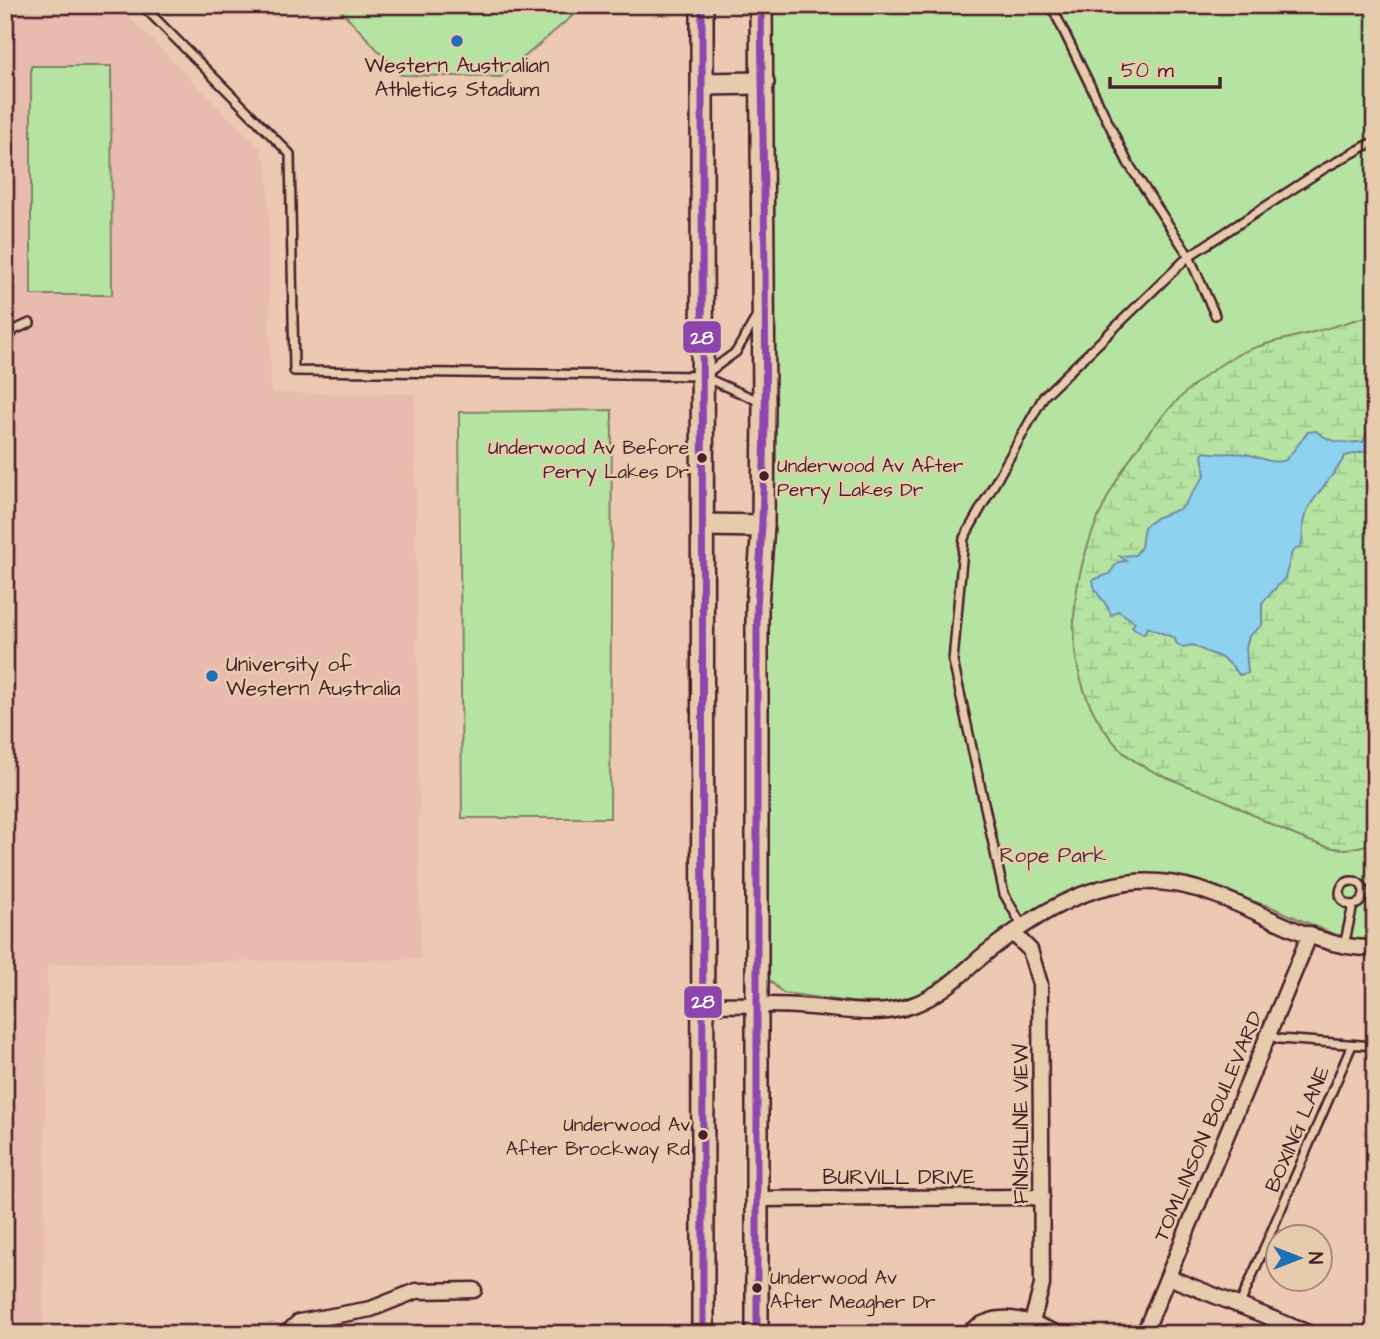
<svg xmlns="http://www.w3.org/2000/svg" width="1380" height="1339" font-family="'Architects Daughter',sans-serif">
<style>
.built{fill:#e7bbad}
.green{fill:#b5e4a2;stroke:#808266;stroke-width:2}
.wetland{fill:url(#wetland-marsh);stroke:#808266;stroke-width:2}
.water{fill:#8fd2f0;stroke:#738aa1;stroke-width:2}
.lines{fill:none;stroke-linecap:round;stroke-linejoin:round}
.lane-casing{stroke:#4a1f2b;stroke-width:12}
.street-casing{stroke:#4a1f2b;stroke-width:19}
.secondary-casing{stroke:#4a1f2b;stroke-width:26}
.lane{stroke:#e6cbad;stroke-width:7}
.street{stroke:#e6cbad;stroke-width:14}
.secondary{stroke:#e6cbad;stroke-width:21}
.bus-1-casing{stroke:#e6cbad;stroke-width:12}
.bus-1{stroke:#8e44ad;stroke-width:7}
.poi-dot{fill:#1f6fb2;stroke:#e6cbad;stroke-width:2.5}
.bus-dot{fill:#4a1f2b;stroke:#e6cbad;stroke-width:2.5}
.labels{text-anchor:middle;stroke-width:5;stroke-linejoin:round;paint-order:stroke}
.bus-label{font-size:19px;fill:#4a1f2b;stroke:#e6cbad;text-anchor:end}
.poi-label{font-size:21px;fill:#4a1f2b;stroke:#e6cbad}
.park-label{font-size:21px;fill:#553337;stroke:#e6cbad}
.street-label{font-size:21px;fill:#4a1f2b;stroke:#e6cbad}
.line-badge{stroke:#e6cbad;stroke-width:2.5}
.badge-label{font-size:19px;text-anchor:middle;font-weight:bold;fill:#fff}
</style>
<defs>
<pattern id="wetland-marsh" width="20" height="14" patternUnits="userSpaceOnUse" patternTransform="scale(1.75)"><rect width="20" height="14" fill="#b5e4a2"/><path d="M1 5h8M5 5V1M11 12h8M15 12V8" fill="none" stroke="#9dc38c"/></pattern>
</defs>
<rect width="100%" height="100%" fill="#edc8b2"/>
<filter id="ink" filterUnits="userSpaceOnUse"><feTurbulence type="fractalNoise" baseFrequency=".0143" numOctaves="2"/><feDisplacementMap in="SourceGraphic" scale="14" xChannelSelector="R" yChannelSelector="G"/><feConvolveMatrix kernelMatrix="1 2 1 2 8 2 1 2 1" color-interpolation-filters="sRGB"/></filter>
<g filter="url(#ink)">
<polygon class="built" points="5,5 117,5 260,149 268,168 271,393 415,394 420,959 47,964 43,1334 5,1334"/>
<g class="green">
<polygon points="336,5 585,5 501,77 401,75"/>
<polygon points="771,5 1375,5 1375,940 1347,940 1269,906 1166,875 1121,876 1059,895 1001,930 944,980 917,995 886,1003 852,1002 783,993 769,980 767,650 775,431"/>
<polygon points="31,66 111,66 112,295 31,295"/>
<polygon points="612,410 610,818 462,818 459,412"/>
</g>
<path class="wetland" d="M1375,315v528c-10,2 -22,6 -32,6 -32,-1 -87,-33 -117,-48 -33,-15 -85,-28 -108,-54 -105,-116 -4,-317 110,-387 26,-16 57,-20 85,-28 21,-5 41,-13 62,-17z"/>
<path class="water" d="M1316,431c16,13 27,12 47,11l4,-9 8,10v6l-30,7c-11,21 -30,37 -39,57 -6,12 -1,21 -5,33l-9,6 -7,26 -23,25v22l-13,11 -3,12 2,25 -9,2c-14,-22 -27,-18 -46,-30l-11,2 -6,-4 -1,-5 -28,-11 -3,7 -12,-7 3,-5 -17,-11 -7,5c-3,-15 -17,-20 -18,-36l16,-6 9,-12 8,-1 -6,-5 15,-1 6,-8 3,-20 12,-9 26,-10 23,-33 -3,-20 3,-3c14,3 28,0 41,2 15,3 24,11 40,6l22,-28z"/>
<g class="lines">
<g class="lane-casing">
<g id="lane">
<polyline points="142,5 290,154 294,371 702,376 761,402"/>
<polyline points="1051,5 1128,163 1189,256 1325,168 1375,141"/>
<polyline points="5,345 14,330 30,323"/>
<polyline points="706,374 736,352 757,316"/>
<circle cx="1352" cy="893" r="12"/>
<polyline points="1023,927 1004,894 953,661 964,538 1044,396 1189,256 1215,315"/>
<polyline points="1344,946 1353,905"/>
<polyline points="1269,1035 1279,1039 1375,1046"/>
<polyline points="1240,1304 1352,1045"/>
</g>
</g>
<g class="street-casing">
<g id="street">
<polyline points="1013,933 1030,950 1040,984 1042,1285 1032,1322"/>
<path d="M703,1005c32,0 63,-1 95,1 40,2 77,13 115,-1 30,-11 49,-32 73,-52 41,-32 88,-63 141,-70 94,-13 165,68 248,65"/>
<polyline points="757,1199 1042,1197"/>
<polyline points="1168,1277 1311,1334"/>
<polyline points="286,1334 299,1322 371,1309 416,1291 474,1290"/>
<path d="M967,1334c31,-26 58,-14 92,0"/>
<polyline points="1144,1334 1310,934"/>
</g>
</g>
<g class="secondary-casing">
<g id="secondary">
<polyline points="702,5 703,1334"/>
<polyline points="702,84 763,83"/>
<polyline points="703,525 763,526"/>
<polyline points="757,1334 757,606 763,526 764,403 761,5"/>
</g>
</g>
<use href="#lane" class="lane"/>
<use href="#street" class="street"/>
<use href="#secondary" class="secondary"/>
<g class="bus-1-casing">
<g id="bus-1">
<polyline points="702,5 703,1334"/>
<path d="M757,1334v-728c15,-199 6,-401 4,-601"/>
</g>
</g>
<use href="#bus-1" class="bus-1"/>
</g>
</g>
<g class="poi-dot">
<circle cx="457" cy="41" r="7"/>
<circle cx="212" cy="676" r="7"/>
</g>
<g class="bus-dot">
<circle cx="702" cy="458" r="6"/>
<circle cx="764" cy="476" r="6"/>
<circle cx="703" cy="1135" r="6"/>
<circle cx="757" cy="1288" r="6"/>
</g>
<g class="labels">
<g class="bus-label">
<text x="689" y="454">Underwood Av Before<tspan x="689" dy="24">Perry Lakes Dr</tspan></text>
<text x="777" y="472" text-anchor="start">Underwood Av After<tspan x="777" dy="24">Perry Lakes Dr</tspan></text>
<text x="690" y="1131">Underwood Av<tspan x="690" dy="24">After Brockway Rd</tspan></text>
<text x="770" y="1284" text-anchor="start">Underwood Av<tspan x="770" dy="24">After Meagher Dr</tspan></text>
</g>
<g class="poi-label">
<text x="457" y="72">Western Australian<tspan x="457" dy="24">Athletics Stadium</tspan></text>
<text x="226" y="671" text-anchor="start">University of<tspan x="226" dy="24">Western Australia</tspan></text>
</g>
<g class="park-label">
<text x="1053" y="862">Rope Park</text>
</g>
<g class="street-label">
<text transform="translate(1021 1124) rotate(-90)" y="7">FINISHLINE VIEW</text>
<text transform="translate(1208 1126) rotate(-67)" y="7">TOMLINSON BOULEVARD</text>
<text transform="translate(1297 1129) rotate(-67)" y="7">BOXING LANE</text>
<text x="899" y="1184">BURVILL DRIVE</text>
</g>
</g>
<g class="line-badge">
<rect x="682" y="320" width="40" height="34" rx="7" fill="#8e44ad"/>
<rect x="683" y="985" width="40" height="34" rx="7" fill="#8e44ad"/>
</g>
<g class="badge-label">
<text x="702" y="344">28</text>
<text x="703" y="1008">28</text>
</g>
<rect width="1380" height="1339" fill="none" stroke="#e6cbad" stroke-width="28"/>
<rect x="14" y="14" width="1352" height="1311" fill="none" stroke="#4a1f2b" stroke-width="2.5" filter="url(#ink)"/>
<g transform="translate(1299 1258) rotate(90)"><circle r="33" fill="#e6cbad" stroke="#a88679" stroke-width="2"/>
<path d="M0-5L12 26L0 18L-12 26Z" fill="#1f6fb2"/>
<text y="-10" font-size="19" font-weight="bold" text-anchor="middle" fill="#4a1f2b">N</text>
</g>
<path d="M1110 77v10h110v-10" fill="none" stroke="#4a1f2b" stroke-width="3.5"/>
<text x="1121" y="77" font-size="21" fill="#4a1f2b" stroke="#e6cbad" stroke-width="5" paint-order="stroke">50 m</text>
</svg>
